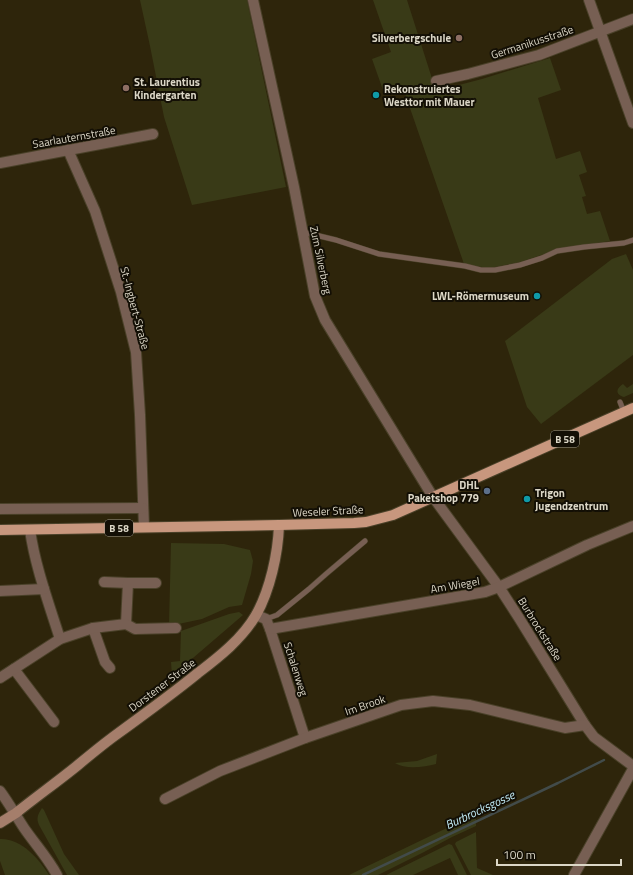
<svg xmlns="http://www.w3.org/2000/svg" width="633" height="875" font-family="'Titillium Web',sans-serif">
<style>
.green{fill:#393a17}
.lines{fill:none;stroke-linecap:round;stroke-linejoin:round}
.stream{stroke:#424b4a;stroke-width:2.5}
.lane-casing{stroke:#4a4129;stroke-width:6}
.street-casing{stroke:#4a4129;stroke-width:12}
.secondary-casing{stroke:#4a4129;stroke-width:12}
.primary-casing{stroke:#4a4129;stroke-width:12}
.lane{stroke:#775f53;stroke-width:5}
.street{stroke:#775f53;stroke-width:10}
.secondary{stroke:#a57e6b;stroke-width:10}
.primary{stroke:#c8977e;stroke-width:10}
.education-dot{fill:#8d6e63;stroke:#130f05;stroke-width:1.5}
.culture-dot{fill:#0f9aa8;stroke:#130f05;stroke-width:1.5}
.service-dot{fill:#5c6f8a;stroke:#130f05;stroke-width:1.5}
.labels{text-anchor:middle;stroke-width:4;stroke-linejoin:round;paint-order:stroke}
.shield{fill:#130f05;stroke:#a09b8d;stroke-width:1}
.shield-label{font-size:10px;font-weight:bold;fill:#dcd7c7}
.poi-label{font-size:11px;font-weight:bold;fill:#dcd7c7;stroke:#130f05;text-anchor:end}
.street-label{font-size:11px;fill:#dcd7c7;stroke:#130f05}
.water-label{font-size:12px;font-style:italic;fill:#c3ecf7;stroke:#130f05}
</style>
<rect width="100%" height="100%" fill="#2e250b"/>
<g class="green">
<polygon points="140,0 247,0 286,187 192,205 164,117 150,46"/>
<polygon points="373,0 407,0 436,91 482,79 550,58 561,90 538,98 556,159 580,151 587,172 579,175 586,196 582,197 587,214 600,211 610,241 559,249 521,262 495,267 488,268 464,264 403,88 384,93 372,59 391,52"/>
<polygon points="626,254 633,270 633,355 541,424 527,407 505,341 612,259"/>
<path d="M623,384l4,4 6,-4v9l-9,4c-10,-3 -7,-9 -1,-13z"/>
<polygon points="171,543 224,544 250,550 253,561 251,574 242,605 229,607 202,619 169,626"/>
<polygon points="239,612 243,615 172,676 171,662 180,661 181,631 229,614"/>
<path d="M437,754l-1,10c-12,3 -30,6 -41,-1l22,-2z"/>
<path d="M42,808l2,2 20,44 15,21h-12l-28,-50c-3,-7 -1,-11 3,-17z"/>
<polygon points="476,814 476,826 452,837 424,852 378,875 349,875"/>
<polygon points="476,832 477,868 493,875 471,875 455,844 456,842"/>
<path d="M0,839c21,-1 39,20 49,36h-44l-5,-14z"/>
<polygon points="449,844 452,845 467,875 458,875 450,858 413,875 386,875"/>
</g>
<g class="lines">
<polyline class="stream" points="363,875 558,783 604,760"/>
<g class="lane-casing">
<g id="lane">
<polyline points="303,232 336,240 379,254 465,266 481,270 495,270 520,265 542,258 557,251 584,247 624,243 633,240"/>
<polyline points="620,402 624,412"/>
<polyline points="266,619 277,615 309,589 326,574 365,541"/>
</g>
</g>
<g class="street-casing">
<g id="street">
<polyline points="253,0 294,187 315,296 325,320 433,497 499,587 519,618 585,725 594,737 633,766"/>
<polyline points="589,0 633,123"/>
<polyline points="436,81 468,74 539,55 633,19"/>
<polyline points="68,150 95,211 121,292 136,352 140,415 144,527"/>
<polyline points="0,163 153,134"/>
<polyline points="0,509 143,508"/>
<path d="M30,530c5,36 19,74 30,109"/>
<polyline points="104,582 128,583"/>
<polyline points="0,591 44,589"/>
<polyline points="256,615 266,619 270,629 305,738"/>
<polyline points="126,624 128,583 156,583"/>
<polyline points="93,628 105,662 110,668"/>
<polyline points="270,629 485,592 499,587 587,545 633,526"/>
<polyline points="14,669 54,722"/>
<polyline points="0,678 60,639 93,628 126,624 135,629 176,628"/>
<path d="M0,791c9,12 16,25 24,37 11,16 24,30 33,47"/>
<polyline points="165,799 220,771 305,738 401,705 433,701 470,705 565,728 585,725"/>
<polyline points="574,875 633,769"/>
</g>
</g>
<g class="secondary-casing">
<path id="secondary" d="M0,823l16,-10c20,-16 41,-31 62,-48 12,-10 23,-19 35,-28 29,-21 58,-42 85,-64 21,-16 44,-34 58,-58 14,-25 22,-61 23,-90"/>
</g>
<g class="primary-casing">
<polyline id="primary" points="0,530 279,525 354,523 366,522 393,515 633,408"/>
</g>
<use href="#lane" class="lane"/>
<use href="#street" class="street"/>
<use href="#secondary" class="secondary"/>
<use href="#primary" class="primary"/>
</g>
<g class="education-dot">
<circle cx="459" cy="38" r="4"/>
<circle cx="126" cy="88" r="4"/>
</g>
<g class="culture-dot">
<circle cx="376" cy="95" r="4"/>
<circle cx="537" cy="296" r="4"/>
<circle cx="527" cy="499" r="4"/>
</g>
<circle class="service-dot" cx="487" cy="491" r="4"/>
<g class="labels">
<g class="shield">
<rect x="551" y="431" width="28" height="16" rx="3"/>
<rect x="105" y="520" width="28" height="16" rx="3"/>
</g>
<g class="shield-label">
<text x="565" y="443">B 58</text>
<text x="119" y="532">B 58</text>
</g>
<g class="poi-label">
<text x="451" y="42">Silverbergschule</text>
<text x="134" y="86" text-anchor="start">St. Laurentius<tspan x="134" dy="13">Kindergarten</tspan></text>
<text x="384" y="93" text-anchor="start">Rekonstruiertes<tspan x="384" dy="13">Westtor mit Mauer</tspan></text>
<text x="529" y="300">LWL-Römermuseum</text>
<text x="479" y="489">DHL<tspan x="479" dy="13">Paketshop 779</tspan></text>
<text x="535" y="497" text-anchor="start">Trigon<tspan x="535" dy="13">Jugendzentrum</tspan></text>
</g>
<g class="street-label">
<text transform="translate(532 42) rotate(-18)" y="4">Germanikusstraße</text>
<text transform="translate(74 137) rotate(-10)" y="4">Saarlauternstraße</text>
<text transform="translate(321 260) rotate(78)" y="4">Zum Silverberg</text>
<text transform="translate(135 308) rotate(75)" y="4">St.-Ingbert-Straße</text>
<text transform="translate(328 511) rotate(-3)" y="4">Weseler Straße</text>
<text transform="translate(455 585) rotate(-10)" y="4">Am Wiegel</text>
<text transform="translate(540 629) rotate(58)" y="4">Burbrockstraße</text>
<text transform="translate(296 669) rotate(72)" y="4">Schalenweg</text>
<text transform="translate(162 685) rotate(-37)" y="4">Dorstener Straße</text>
<text transform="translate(365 705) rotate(-19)" y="4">Im Brook</text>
</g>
<g class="water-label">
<text transform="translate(480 810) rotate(-25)" y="4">Burbrocksgosse</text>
</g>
</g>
<path d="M497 859v6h124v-6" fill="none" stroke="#dcd7c7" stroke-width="2"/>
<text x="503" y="859" font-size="12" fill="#dcd7c7" stroke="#130f05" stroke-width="3" paint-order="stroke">100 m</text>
</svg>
